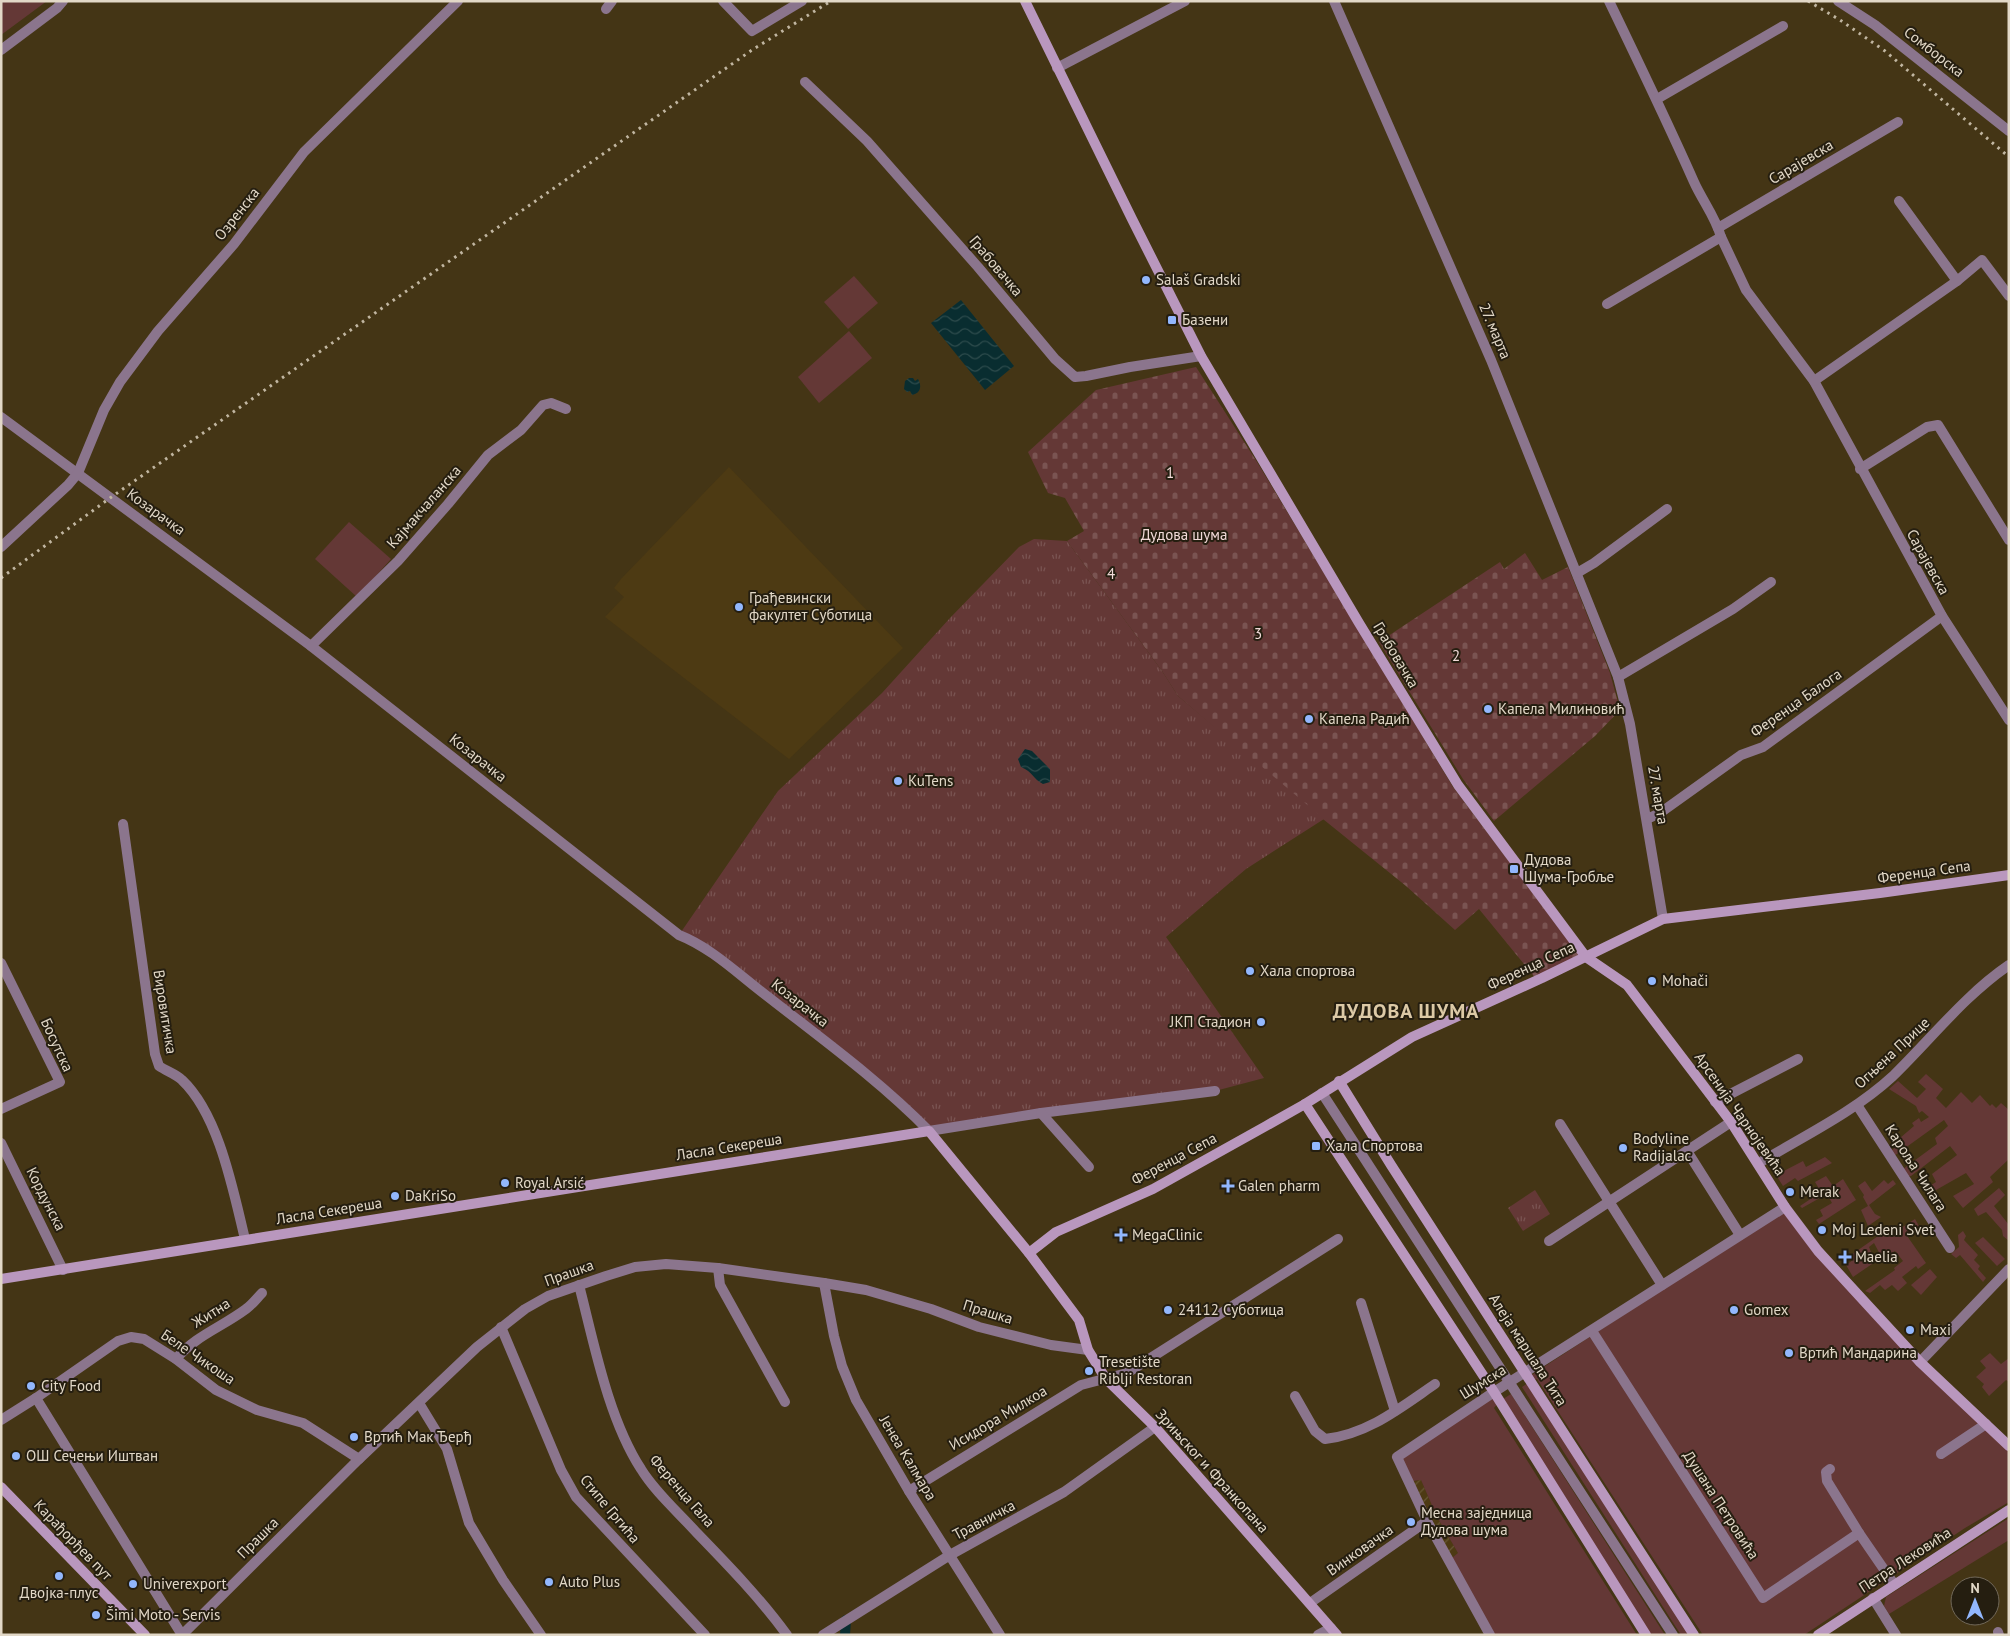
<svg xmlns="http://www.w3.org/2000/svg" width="2010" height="1636" font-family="'PT Sans',sans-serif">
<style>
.built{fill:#4d3a13}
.industrial{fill:url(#industrial-furrows)}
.grass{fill:#643836}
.cemetery{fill:url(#cemetery-stones)}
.park{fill:url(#park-tufts)}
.water{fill:url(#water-waves)}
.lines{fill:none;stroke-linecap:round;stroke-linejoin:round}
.canal{stroke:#092d30;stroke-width:10}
.street{stroke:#8b758d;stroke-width:10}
.secondary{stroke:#b997be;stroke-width:10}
.rail{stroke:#c1b6a1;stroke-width:3;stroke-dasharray:2.5 5;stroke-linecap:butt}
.poi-dot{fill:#92b7fd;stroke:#251e10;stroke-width:2}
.labels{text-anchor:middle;stroke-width:4;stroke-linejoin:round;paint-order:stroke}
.street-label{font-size:15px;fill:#e2d8c7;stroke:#251e10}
.poi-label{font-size:15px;fill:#e2d8c7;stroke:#251e10;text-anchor:start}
.park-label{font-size:15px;fill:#f1dad8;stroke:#251e10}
.district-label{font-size:20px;font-weight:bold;letter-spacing:1px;fill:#dcc9a6;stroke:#251e10}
</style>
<defs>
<pattern id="industrial-furrows" width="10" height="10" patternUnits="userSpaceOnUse" patternTransform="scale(1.25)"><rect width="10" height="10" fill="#4d3a13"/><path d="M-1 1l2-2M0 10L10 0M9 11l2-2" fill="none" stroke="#665634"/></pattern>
<pattern id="cemetery-stones" width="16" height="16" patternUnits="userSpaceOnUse" patternTransform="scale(1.25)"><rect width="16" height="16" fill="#643836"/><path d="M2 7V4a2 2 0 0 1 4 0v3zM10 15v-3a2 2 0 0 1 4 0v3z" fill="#7a5452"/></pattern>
<pattern id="park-tufts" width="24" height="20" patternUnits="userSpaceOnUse" patternTransform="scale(1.25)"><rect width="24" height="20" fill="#643836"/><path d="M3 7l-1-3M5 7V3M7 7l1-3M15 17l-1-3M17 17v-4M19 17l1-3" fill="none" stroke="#7a5452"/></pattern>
<pattern id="water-waves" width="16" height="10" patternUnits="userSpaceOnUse" patternTransform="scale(1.25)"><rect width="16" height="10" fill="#092d30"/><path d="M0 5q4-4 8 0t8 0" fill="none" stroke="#2d4b4c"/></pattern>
</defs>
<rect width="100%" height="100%" fill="#443515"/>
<polygon class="built" points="729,467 903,648 789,759 605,617 624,597 614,588 621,579"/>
<polygon class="industrial" points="1421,1480 1437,1517 1458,1553 1452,1558 1413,1481"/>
<g class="grass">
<polygon points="1,1 47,1 1,35"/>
<polygon points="854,276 878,303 848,329 824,302"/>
<polygon points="849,331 872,358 819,403 798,377"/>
<polygon points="349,522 391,559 357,597 315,559"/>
<polygon points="1926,1074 1943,1089 1936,1098 1946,1108 1961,1092 1972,1103 1980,1095 1990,1106 1992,1104 1996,1108 2001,1103 2009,1110 2009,1159 1990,1177 1993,1182 1963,1208 1953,1196 1974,1184 1966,1173 1929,1194 1925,1189 1936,1182 1932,1174 1957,1155 1950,1146 1911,1176 1908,1176 1903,1169 1937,1144 1935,1138 1948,1126 1944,1120 1894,1156 1891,1151 1902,1141 1900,1138 1914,1126 1912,1123 1919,1118 1921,1122 1929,1117 1922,1111 1919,1113 1916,1106 1889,1089 1898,1081 1917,1098 1926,1089 1918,1082"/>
<polygon points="1825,1157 1832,1163 1798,1181 1795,1178 1783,1186 1776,1175 1803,1161 1806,1167"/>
<polygon points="1826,1176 1833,1186 1843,1179 1856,1200 1819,1224 1816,1220 1823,1216 1820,1210 1832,1203 1827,1194 1802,1208 1800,1206 1821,1192 1815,1182"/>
<polygon points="1884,1180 1888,1184 1893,1180 1896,1184 1869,1205 1875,1214 1881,1217 1868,1226 1861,1210 1868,1206 1863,1197 1864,1195 1858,1186 1865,1181 1872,1191"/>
<polygon points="1999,1188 2005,1195 1994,1206 2009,1225 2009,1241 2003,1236 2002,1230 1986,1212 1978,1216 1974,1209"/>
<polygon points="1784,1210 2009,1450 2009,1502 1965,1528 1804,1635 1703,1635 1537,1379 1532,1380 1530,1376"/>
<polygon points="1915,1219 1919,1226 1905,1233 1926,1263 1918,1269 1916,1266 1902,1277 1907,1283 1898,1291 1892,1285 1885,1290 1880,1285 1870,1293 1865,1291 1895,1270 1894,1268 1903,1261 1895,1251 1882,1258 1874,1243 1869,1247 1875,1262 1853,1277 1846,1265 1853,1260 1851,1255 1891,1227 1895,1232"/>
<polygon points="1963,1231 1966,1236 1964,1240 1978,1255 1974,1260 1980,1266 1978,1269 1986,1278 1983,1282 1960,1255 1956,1258 1951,1254 1959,1247 1958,1235"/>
<polygon points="1983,1237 2005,1259 1997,1266 1975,1243"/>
<polygon points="1930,1269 1937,1277 1921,1295 1911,1285"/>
<polygon points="1990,1353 2001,1364 2009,1358 2009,1382 2006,1380 1989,1396 1982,1387 1984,1384 1976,1377 1986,1368 1980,1361"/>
<polygon points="1528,1383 1691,1635 1681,1635 1522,1387"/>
<polygon points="1511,1394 1665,1635 1651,1635 1503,1399"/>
<polygon points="1493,1396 1498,1403 1494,1408 1637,1635 1493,1635 1452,1558 1458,1553 1437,1517 1421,1480 1413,1481 1400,1458"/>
<polygon points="2009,1518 2009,1540 1889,1614 1884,1606 1886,1597"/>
</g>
<g class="cemetery">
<polygon points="1196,367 1257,462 1453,787 1579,955 1537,980 1479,909 1455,930 1406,886 1287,790 1178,696 1162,671 1067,541 1084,531 1065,498 1048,493 1028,452 1096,390"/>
<polygon points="1525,553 1542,580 1568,567 1610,673 1620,710 1595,736 1494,821 1463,779 1379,642 1500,562 1504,569"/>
</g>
<g class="park">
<polygon points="1034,539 1067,541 1162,671 1178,696 1324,819 1246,869 1166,937 1264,1078 1215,1091 929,1131 816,1034 679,935 778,791 882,693 950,618 1019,547"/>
<polygon points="1535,1190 1550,1214 1523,1231 1508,1208"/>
</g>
<g class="water">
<polygon points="961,300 1014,366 985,390 931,323"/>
<path d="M909,378h4l2,3 3,-2c4,7 3,14 -6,16l-2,-4 -3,1 -3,-3 1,-8z"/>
<path d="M1025,749l7,2 18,18v13l-7,2c-10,-5 -10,-12 -22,-17l-3,-8z"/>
</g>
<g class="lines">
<polyline class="canal" points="845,1635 846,1620"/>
<g class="street">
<polyline points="723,1 752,31 802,1"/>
<polyline points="1334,1 1491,360 1618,677 1630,724 1663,919"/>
<path d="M1609,1c29,60 58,120 85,181 8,18 22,36 27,55l25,53 68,91 128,235 67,104"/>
<polyline points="1838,1 1875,25 2009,131"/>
<polyline points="606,9 612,1"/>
<polyline points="1,50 57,8 63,1"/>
<polyline points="1057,68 1185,1"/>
<polyline points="805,82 867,141 978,267 1055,359 1075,377 1086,376 1130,367 1201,356"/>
<polyline points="1657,99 1783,26"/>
<polyline points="1899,201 1957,281"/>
<polyline points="1718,228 1898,122"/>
<polyline points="1607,304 1721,237"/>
<polyline points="1814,381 1957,281 1982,260 2009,296"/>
<path d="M1,417l310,229 368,289c33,13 60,40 88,61 55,43 113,85 162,135l112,-18 174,-22"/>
<polyline points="1860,469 1927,427 1938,425 2009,540"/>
<polyline points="1,547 68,485 78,473 104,410 120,382 158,331 234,244 304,152 458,1"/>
<polyline points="1577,573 1594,563 1667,509"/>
<polyline points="311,646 398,561 448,504 488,455 521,430 543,405 551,403 566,409"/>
<polyline points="1618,677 1733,609 1771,582"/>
<polyline points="1647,819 1660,813 1741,755 1763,747 1942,616"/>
<path d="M123,824l32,230 4,12c7,5 17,8 23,14 37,35 51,110 63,159"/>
<polyline points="1,963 60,1082 1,1109"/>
<polyline points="1322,1093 1673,1635"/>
<polyline points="1715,1102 1798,1059"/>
<polyline points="1857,1105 1950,1248"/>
<polyline points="1041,1113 1089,1167"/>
<polyline points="1560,1124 1662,1285"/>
<polyline points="1,1143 63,1270"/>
<polyline points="1687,1151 1740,1235"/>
<path d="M1759,1163c45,-27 95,-51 134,-87 38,-37 72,-81 116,-111"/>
<polyline points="1549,1241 1731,1122"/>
<polyline points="718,1268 720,1285 785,1402"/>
<polyline points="824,1283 834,1336 842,1366 856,1400 909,1491 1000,1635"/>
<path d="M579,1285c15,58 29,133 62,184 14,23 37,43 55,63 32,33 64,66 91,103"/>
<polyline points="1361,1303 1395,1411"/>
<polyline points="501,1327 561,1470 576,1497 705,1635"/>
<polyline points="1592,1331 1763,1598 1859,1533"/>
<path d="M176,1359c19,-23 46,-32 70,-50 6,-4 11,-11 16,-16"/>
<polyline points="1920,1362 2009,1269"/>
<path d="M1295,1396l20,35 10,8c43,-5 75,-31 110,-55"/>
<polyline points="36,1398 182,1635"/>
<polyline points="419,1403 447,1449 469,1523 503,1580 541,1635"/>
<polyline points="1,1420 36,1398 118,1341 131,1337 144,1339 176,1359 216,1390 257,1410 303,1423 359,1459"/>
<polyline points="1941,1454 1986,1424"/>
<polyline points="1830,1469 1826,1472 1827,1481 1859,1533 1894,1584"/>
<polyline points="909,1491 1081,1385 1127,1373 1338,1239"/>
<polyline points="1873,1598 1896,1635"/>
<polyline points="1310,1603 1427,1521"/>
<polyline points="1998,1632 1999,1635"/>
<polyline points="182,1635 359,1459 477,1347 525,1309 548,1296 606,1276 635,1267 666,1264 718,1268 824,1283 866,1290 931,1309 979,1327 1051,1345 1088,1350"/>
<polyline points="823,1635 950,1555 1064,1492 1155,1427"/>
<polyline points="1318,1635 1331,1628"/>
<polyline points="1490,1635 1427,1521 1397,1457 1494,1392 1785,1207"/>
</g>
<g class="secondary">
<polyline points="1025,1 1132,219 1201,356 1359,623 1458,785 1586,957 1627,985 1731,1122 1785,1207 1818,1251 1920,1362 2009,1446"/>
<polyline points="1339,1081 1391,1165 1694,1635"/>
<polyline points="1305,1104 1494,1392 1646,1635"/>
<polyline points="1029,1253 1056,1232 1153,1189 1266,1126 1305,1104 1412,1037 1542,978 1663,919 1880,893 2009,875"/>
<polyline points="1,1279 929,1131 1029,1253 1079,1320 1088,1350 1106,1379 1155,1427 1337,1635"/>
<polyline points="1,1487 145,1635"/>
<polyline points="1818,1635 2009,1510"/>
</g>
<g class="rail">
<polyline points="1808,1 1840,20 1885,51 2009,157"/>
<polyline points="1,578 110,498 752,50 831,1"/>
</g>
</g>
<g class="poi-dot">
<circle cx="1146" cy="280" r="5"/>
<rect x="1167" y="315" width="10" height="10" rx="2.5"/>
<circle cx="739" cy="607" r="5"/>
<circle cx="1488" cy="709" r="5"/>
<circle cx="1309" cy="719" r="5"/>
<circle cx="898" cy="781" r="5"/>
<rect x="1509" y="864" width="10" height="10" rx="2.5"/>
<circle cx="1250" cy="971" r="5"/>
<circle cx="1652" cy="981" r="5"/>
<circle cx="1261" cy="1022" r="5"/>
<rect x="1311" y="1141" width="10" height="10" rx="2.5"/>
<circle cx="1623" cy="1148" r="5"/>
<circle cx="505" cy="1183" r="5"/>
<path d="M1225.5 1178.5h5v5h5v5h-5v5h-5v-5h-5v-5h5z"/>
<circle cx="1790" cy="1192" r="5"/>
<circle cx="395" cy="1196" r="5"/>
<circle cx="1822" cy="1230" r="5"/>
<path d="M1118.5 1227.5h5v5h5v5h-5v5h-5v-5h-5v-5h5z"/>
<path d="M1842.5 1249.5h5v5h5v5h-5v5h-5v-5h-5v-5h5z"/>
<circle cx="1168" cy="1310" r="5"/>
<circle cx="1734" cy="1310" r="5"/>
<circle cx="1910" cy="1330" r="5"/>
<circle cx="1789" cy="1353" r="5"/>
<circle cx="1089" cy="1371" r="5"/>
<circle cx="31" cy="1386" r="5"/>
<circle cx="354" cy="1437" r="5"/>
<circle cx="16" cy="1456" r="5"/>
<circle cx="1411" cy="1522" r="5"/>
<circle cx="59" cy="1576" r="5"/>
<circle cx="549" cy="1582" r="5"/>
<circle cx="133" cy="1584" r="5"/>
<circle cx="96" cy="1615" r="5"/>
</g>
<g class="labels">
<g class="street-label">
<text transform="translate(1934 52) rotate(38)" y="5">Сомборска</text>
<text transform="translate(1801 162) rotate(-31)" y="5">Сарајевска</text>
<text transform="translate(237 214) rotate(-52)" y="5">Озренска</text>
<text transform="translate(996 266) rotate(50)" y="5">Грабовачка</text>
<text transform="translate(1495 331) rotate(67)" y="5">27. марта</text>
<text transform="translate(424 507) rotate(-49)" y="5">Кајмакчаланска</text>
<text transform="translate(156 512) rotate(36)" y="5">Козарачка</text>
<text transform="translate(1928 562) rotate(61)" y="5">Сарајевска</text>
<text transform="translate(1396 655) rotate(59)" y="5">Грабовачка</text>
<text transform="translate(1796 703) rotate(-35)" y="5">Ференца Балога</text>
<text transform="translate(478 758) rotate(38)" y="5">Козарачка</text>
<text transform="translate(1658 795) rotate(80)" y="5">27. марта</text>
<text transform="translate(1924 872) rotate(-8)" y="5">Ференца Сепа</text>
<text transform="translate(1531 966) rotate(-25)" y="5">Ференца Сепа</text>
<text transform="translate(800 1003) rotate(38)" y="5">Козарачка</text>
<text transform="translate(165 1012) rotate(81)" y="5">Вировитичка</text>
<text transform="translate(57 1045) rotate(65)" y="5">Босутска</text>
<text transform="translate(1892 1053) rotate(-43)" y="5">Огњена Прице</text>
<text transform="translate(1740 1114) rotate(55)" y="5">Арсенија Чарнојевића</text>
<text transform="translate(729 1147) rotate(-9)" y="5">Ласла Секереша</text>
<text transform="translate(1174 1159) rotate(-28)" y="5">Ференца Сепа</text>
<text transform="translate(1916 1168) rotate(57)" y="5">Кароља Чилага</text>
<text transform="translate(46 1199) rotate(63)" y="5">Кордунска</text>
<text transform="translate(329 1211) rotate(-9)" y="5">Ласла Секереша</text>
<text transform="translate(569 1273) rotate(-20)" y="5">Прашка</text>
<text transform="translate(988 1312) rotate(17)" y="5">Прашка</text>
<text transform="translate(211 1313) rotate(-32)" y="5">Житна</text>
<text transform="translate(1528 1350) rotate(57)" y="5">Алеја маршала Тита</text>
<text transform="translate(198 1357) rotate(34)" y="5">Беле Чикоша</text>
<text transform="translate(1483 1382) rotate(-32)" y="5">Шумска</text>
<text transform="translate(998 1418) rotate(-31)" y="5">Исидора Милкоа</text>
<text transform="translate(908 1458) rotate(59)" y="5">Јенеа Калмара</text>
<text transform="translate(1212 1471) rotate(48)" y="5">Зрињског и Франкопана</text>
<text transform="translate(682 1491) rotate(49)" y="5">Ференца Гала</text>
<text transform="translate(1721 1505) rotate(57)" y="5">Душана Петровића</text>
<text transform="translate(610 1509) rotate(50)" y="5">Стипе Гргића</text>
<text transform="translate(984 1520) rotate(-28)" y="5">Травничка</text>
<text transform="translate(258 1538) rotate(-45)" y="5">Прашка</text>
<text transform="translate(73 1540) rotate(46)" y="5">Карађорђев пут</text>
<text transform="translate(1360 1550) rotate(-35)" y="5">Винковачка</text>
<text transform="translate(1905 1560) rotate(-33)" y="5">Петра Лековића</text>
</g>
<g class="poi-label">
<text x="1156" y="285">Salaš Gradski</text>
<text x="1182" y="325">Базени</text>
<text x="749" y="603">Грађевински<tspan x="749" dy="17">факултет Суботица</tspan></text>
<text x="1498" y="714">Капела Милиновић</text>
<text x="1319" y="724">Капела Радић</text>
<text x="908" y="786">KuTens</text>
<text x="1524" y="865">Дудова<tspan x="1524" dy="17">Шума-Гробље</tspan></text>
<text x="1260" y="976">Хала спортова</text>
<text x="1662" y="986">Mohači</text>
<text x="1251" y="1027" text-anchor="end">ЈКП Стадион</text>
<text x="1633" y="1144">Bodyline<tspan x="1633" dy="17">Radijalac</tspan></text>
<text x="1326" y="1151">Хала Спортова</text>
<text x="515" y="1188">Royal Arsić</text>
<text x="1238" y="1191">Galen pharm</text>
<text x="1800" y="1197">Merak</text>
<text x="405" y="1201">DaKriSo</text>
<text x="1832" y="1235">Moj Ledeni Svet</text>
<text x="1132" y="1240">MegaClinic</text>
<text x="1855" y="1262">Maelia</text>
<text x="1178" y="1315">24112 Суботица</text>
<text x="1744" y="1315">Gomex</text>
<text x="1920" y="1335">Maxi</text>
<text x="1799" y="1358">Вртић Мандарина</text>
<text x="1099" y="1367">Tresetište<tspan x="1099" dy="17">Riblji Restoran</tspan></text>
<text x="41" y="1391">City Food</text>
<text x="364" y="1442">Вртић Мак Ђерђ</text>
<text x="26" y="1461">ОШ Сечењи Иштван</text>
<text x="1421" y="1518">Месна заједница<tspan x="1421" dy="17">Дудова шума</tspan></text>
<text x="559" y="1587">Auto Plus</text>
<text x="143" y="1589">Univerexport</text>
<text x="59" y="1598" text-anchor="middle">Двојка-плус</text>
<text x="106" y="1620">Šimi Moto - Servis</text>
</g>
<g class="park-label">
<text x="1170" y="478">1</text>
<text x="1184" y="540">Дудова шума</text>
<text x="1111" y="579">4</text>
<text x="1258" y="639">3</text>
<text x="1456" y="661">2</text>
</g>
<g class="district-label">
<text x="1406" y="1018">ДУДОВА ШУМА</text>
</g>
</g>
<rect width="2010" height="1636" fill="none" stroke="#e2d8c7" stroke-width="5"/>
<g transform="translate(1975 1601)"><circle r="24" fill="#251e10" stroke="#716859"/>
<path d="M0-4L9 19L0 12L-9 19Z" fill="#92b7fd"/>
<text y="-8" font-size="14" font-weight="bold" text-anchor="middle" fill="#e2d8c7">N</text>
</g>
</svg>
